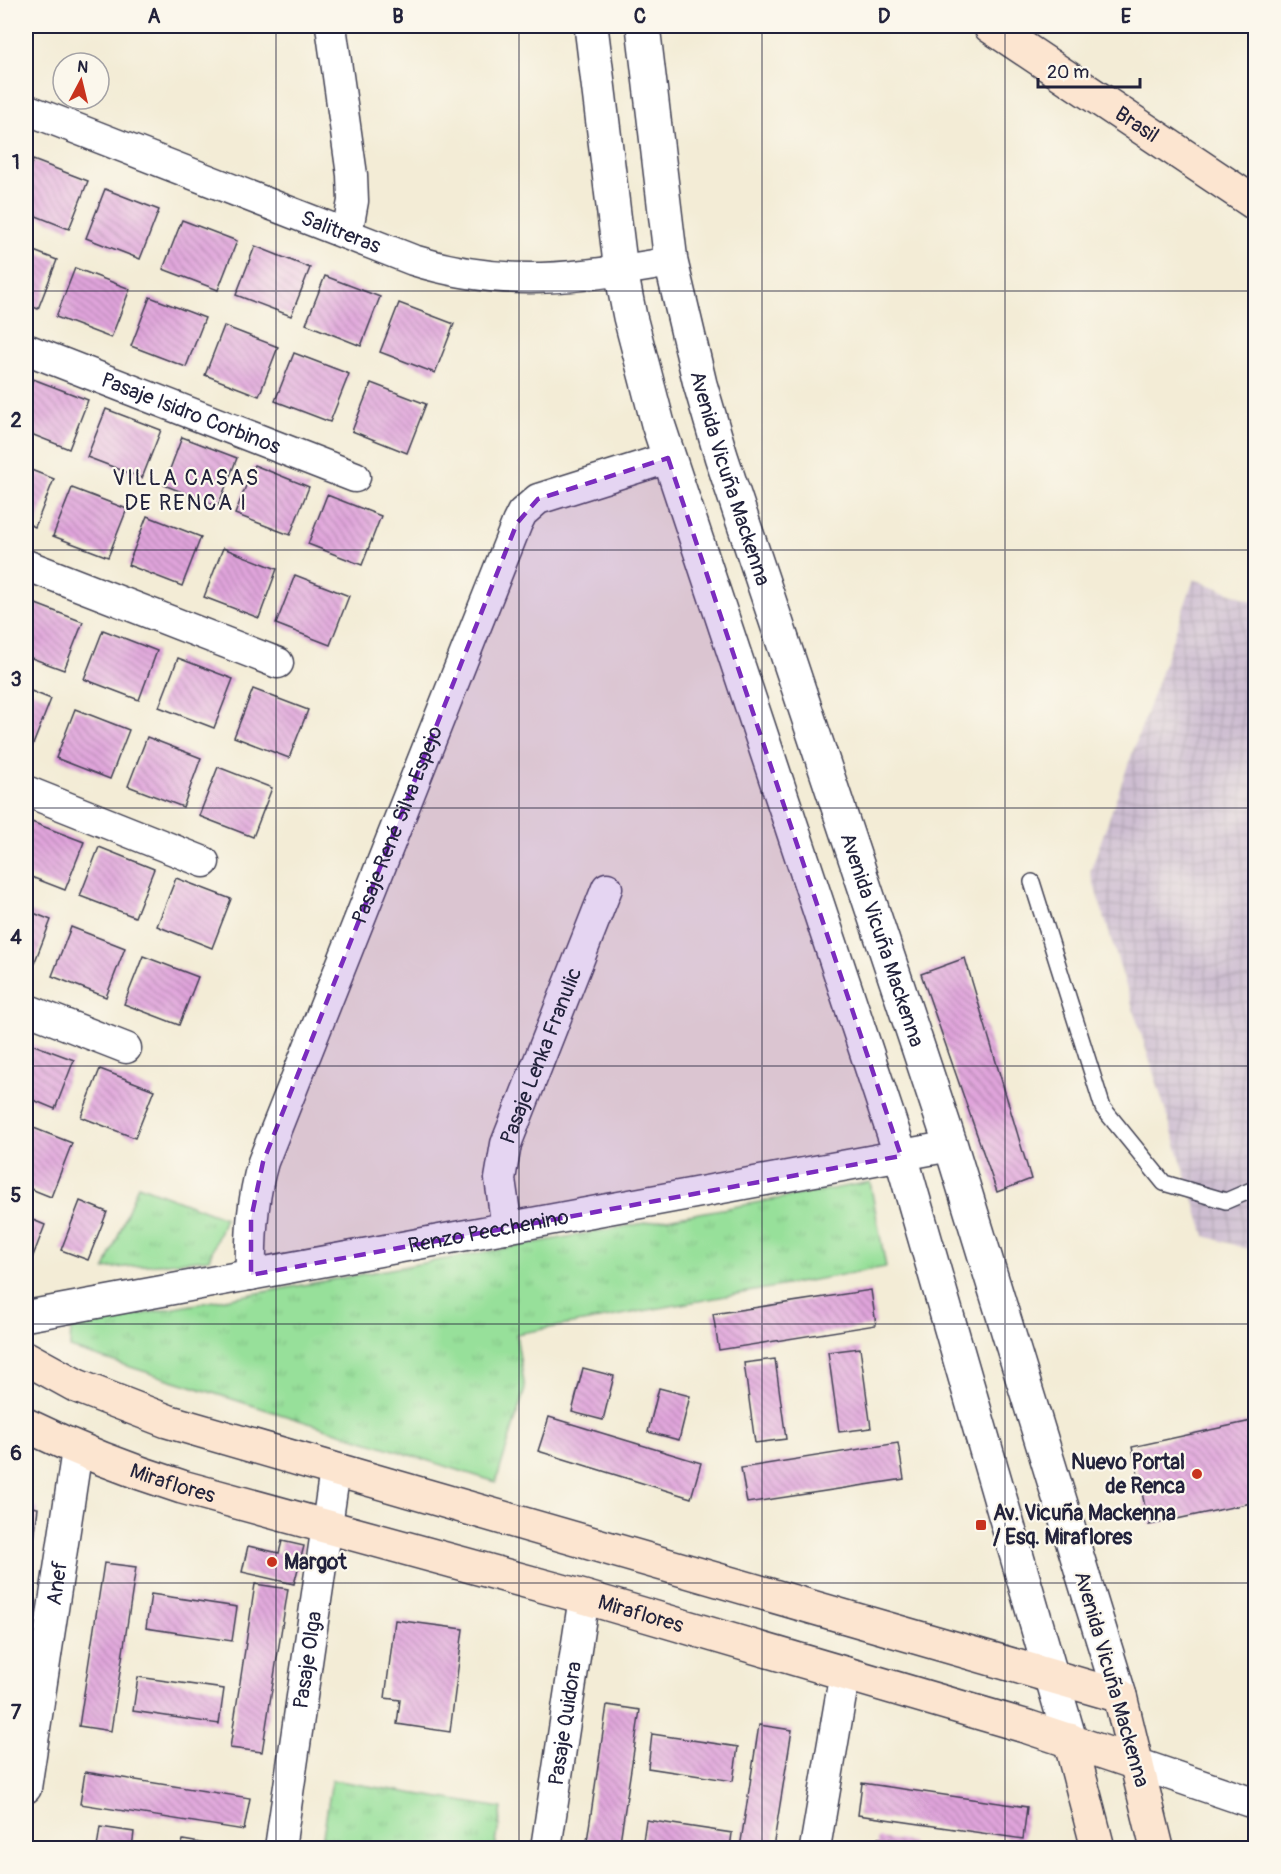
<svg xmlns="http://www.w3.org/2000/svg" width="1281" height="1874" font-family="Pangolin,sans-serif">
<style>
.industrial{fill:url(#industrial-grid)}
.grass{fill:url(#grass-tufts);stroke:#5c816a;stroke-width:1.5}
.building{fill:url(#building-back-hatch)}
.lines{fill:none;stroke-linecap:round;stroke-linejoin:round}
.service-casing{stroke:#414052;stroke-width:18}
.minor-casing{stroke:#414052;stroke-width:33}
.tertiary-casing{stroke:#414052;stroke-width:36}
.secondary-casing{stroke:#414052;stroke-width:36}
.service{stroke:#fff;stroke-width:15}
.minor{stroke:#fff;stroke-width:30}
.tertiary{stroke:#fff;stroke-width:33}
.secondary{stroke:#fce5d0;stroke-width:33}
.marked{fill:#7b2cbf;fill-opacity:0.2;stroke:#7b2cbf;stroke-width:4.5;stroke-dasharray:12 8;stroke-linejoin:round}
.grid{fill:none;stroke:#22223b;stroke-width:1.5;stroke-opacity:0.55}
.poi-dot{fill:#c8321e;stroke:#fbf7ec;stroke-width:2}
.labels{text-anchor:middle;stroke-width:4.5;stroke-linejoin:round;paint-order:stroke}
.street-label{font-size:21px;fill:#22223b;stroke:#fbf7ec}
.poi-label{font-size:21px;font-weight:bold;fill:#22223b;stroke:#fbf7ec;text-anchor:start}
.neighbourhood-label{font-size:22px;letter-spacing:1.5px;fill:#22223b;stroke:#fbf7ec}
.neatline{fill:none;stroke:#22223b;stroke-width:2}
.grid-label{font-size:20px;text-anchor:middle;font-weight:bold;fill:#22223b}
</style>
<defs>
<pattern id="industrial-grid" width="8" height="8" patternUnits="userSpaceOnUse" patternTransform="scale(1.5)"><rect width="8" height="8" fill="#cebed1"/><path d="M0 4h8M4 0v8" fill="none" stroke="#b1a3b4"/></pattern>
<pattern id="grass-tufts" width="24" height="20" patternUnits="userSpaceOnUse" patternTransform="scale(1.5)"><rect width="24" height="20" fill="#97e09a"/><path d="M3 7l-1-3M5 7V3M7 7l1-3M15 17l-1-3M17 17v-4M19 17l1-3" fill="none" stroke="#82c086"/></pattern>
<pattern id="building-back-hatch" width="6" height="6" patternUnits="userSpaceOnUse" patternTransform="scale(1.5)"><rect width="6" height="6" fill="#e0a4db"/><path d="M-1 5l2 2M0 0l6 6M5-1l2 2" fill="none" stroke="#b585b3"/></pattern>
</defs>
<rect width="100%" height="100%" fill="#fbf7ec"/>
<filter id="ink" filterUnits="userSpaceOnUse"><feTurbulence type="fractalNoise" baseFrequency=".0167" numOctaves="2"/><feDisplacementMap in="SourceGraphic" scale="12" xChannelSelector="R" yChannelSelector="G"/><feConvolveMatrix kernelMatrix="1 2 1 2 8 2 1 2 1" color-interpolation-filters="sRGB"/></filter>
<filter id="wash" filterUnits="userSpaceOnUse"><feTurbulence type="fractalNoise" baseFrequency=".008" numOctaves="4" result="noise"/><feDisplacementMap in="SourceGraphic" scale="24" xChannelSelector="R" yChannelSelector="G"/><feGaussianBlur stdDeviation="1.35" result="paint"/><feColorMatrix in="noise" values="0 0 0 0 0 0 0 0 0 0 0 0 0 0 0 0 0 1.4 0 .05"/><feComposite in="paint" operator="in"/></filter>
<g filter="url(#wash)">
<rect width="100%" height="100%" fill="#f3ecd6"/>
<polygon class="industrial" points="1194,579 1255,602 1255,1251 1205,1236 1090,872"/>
<g class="grass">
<polygon points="870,1182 886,1267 516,1334 525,1389 496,1482 70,1348 71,1327"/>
<polygon points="138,1185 225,1218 209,1259 105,1269"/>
<polygon points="332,1780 502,1808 495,1848 321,1848"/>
</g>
<g id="blocks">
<g class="building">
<polygon points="33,160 88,181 69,229 26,212 26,179"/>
<polygon points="105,189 159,210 140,259 86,238"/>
<polygon points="182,220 237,241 218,290 163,269"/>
<polygon points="255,246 310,268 291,316 236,295"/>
<polygon points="26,248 57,260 38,309 26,304"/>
<polygon points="75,268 130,289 111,338 56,317"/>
<polygon points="325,276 380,297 361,346 306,324"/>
<polygon points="150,297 205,318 186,367 131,346"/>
<polygon points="399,303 454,324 435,373 380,352"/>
<polygon points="224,326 278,347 259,396 205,375"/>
<polygon points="294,353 349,374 330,422 275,401"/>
<polygon points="33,379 88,400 69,449 26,432 26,399"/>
<polygon points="371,383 426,404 407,453 352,431"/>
<polygon points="106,409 161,430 142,478 87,457"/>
<polygon points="182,437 237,458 218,506 164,485"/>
<polygon points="254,465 309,487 290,535 235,514"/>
<polygon points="26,468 54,479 35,527 26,523"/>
<polygon points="72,488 127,509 108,557 53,536"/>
<polygon points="327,495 381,516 362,565 308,544"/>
<polygon points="147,516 201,537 182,586 128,565"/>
<polygon points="223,548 277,569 259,618 204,597"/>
<polygon points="295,575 349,596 330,645 276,624"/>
<polygon points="28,601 83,622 64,670 26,656 26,606"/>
<polygon points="103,630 157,651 139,700 84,679"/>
<polygon points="178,658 233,679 214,728 159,707"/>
<polygon points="26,689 51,699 32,747 26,745"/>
<polygon points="253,689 308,710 289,758 234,737"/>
<polygon points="75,709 129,730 110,779 56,758"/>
<polygon points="147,737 201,758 183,807 128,786"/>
<polygon points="218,767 272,788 253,837 199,816"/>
<polygon points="29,821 84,842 65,890 26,875 26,831"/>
<polygon points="99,847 154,869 135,917 80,896"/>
<polygon points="176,878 231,899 212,948 157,926"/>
<polygon points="26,910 51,920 32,969 26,966"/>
<polygon points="71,927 125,948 106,997 52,976"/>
<polygon points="143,956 198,977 179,1025 124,1004"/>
<polygon points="965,958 1031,1179 997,1192 921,974"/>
<polygon points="26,1042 74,1060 55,1109 26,1097"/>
<polygon points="100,1069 154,1090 135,1138 81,1117"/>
<polygon points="26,1125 72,1143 51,1197 26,1187"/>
<polygon points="80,1201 107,1212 88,1260 61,1250"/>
<polygon points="26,1217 45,1225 26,1274"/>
<polygon points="871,1290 876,1325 719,1350 713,1314"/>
<polygon points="860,1348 871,1428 839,1432 828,1352"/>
<polygon points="775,1359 786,1439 755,1443 744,1363"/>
<polygon points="583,1368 614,1376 603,1420 572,1412"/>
<polygon points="659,1388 690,1396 679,1440 648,1432"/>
<polygon points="549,1417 701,1463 691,1498 538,1451"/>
<polygon points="1256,1420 1256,1502 1149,1525 1132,1447"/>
<polygon points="898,1443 904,1479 747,1503 741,1468"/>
<polygon points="26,1506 38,1508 34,1540 26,1539"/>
<polygon points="282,1541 304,1546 294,1584 242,1572 248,1546 279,1553"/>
<polygon points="104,1563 136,1567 111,1731 79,1726"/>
<polygon points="255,1584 288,1589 262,1752 230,1748"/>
<polygon points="151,1594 237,1607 232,1641 146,1628"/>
<polygon points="395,1620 463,1629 450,1732 397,1724 400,1700 385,1698"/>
<polygon points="138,1677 224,1689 219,1724 133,1711"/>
<polygon points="607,1705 640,1710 619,1848 586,1848"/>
<polygon points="759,1725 792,1730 773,1848 740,1848"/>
<polygon points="652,1734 738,1747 733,1781 648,1768"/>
<polygon points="85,1772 250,1798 244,1830 80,1804"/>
<polygon points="862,1783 1027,1807 1023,1839 858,1815"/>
<polygon points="646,1820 732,1833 730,1848 642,1848"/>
<polygon points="100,1827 134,1832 132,1848 97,1848"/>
<polygon points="878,1838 912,1842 912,1848 876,1848"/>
<polygon points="183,1840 217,1846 217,1848 181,1848"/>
</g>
</g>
</g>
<g filter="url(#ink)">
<use href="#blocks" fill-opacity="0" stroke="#414052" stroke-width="1.5"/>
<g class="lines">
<g class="service-casing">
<polyline id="service" points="1032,882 1103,1108 1164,1183 1226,1201 1256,1188"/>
</g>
<g class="minor-casing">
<g id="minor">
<polyline points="331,26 352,175 353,201 347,234"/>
<path id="s1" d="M26,109l387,151c92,29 164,18 258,2"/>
<path id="s2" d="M26,349l329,128"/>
<polyline points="26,565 278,663"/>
<polyline points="26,791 204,862"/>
<polyline points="26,1009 126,1048"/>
<path id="s3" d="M507,1228l-7,-49 6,-35 101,-256"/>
<path id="s4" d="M251,1275c-1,-39 1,-75 12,-113l254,-639 5,-10 16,-14 130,-41"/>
<path id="s5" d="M26,1316l925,-170"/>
<polyline points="1136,1763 1256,1804"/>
<path id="s6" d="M26,1788l51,-338"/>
<path id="s7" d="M280,1848l55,-378"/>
<path id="s8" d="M546,1848l38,-251"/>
<polyline points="815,1848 845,1672"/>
</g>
</g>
<g class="tertiary-casing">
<g id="tertiary">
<polyline points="591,26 621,271 630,317 658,424 901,1156 1070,1740"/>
<path id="s9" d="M643,26l28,236 29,122 21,72 230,690 169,550"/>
</g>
</g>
<g class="secondary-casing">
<g id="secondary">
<path id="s10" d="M990,26l266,178"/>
<polyline points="26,1358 77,1386 167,1421 1120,1696 1157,1848"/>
<path id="s11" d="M26,1425c51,25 102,45 156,62l402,110 444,130 108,36"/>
<polyline points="1070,1740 1098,1848"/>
</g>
</g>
<use href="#service" class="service"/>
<use href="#minor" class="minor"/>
<use href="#tertiary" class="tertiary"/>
<use href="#secondary" class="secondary"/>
</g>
</g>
<path class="marked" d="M668,458l233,698 -650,119v-56l12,-57 254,-639 21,-24z"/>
<path class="grid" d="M276,26v1822M519,26v1822M762,26v1822M1005,26v1822M26,291h1230M26,550h1230M26,808h1230M26,1066h1230M26,1324h1230M26,1583h1230"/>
<g class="poi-dot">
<circle cx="1197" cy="1474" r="6"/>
<rect x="975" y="1519" width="12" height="12" rx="3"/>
<circle cx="272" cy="1562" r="6"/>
</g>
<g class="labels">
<g class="street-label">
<text dy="7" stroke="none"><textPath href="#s10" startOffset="177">Brasil</textPath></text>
<text dy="7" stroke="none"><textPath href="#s1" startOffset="338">Salitreras</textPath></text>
<text dy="7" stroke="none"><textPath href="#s2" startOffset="177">Pasaje Isidro Corbinos</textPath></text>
<text dy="7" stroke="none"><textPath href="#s9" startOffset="462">Avenida Vicuña Mackenna</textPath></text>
<text dy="7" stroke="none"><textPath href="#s4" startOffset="477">Pasaje René Silva Espejo</textPath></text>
<text dy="7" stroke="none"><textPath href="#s9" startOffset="948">Avenida Vicuña Mackenna</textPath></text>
<text dy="7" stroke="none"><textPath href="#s3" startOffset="180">Pasaje Lenka Franulic</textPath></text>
<text dy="7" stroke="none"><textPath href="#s5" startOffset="470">Renzo Pecchenino</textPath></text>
<text dy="7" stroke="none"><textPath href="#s11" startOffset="158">Miraflores</textPath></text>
<text dy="7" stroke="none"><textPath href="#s6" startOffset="207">Anef</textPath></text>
<text dy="7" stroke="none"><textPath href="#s11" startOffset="644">Miraflores</textPath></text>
<text dy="7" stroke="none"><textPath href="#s7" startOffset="190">Pasaje Olga</textPath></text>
<text transform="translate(1112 1679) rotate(74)" y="7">Avenida Vicuña Mackenna</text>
<text dy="7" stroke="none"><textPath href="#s8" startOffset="126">Pasaje Quidora</textPath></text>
</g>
<g class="poi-label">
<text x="1185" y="1469" text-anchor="end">Nuevo Portal<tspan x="1185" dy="24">de Renca</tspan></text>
<text x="993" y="1520">Av. Vicuña Mackenna<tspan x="993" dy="24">/ Esq. Miraflores</tspan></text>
<text x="284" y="1569">Margot</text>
</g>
<g class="neighbourhood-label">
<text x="186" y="485">VILLA CASAS<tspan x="186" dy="25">DE RENCA I</tspan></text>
</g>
</g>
<rect width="1281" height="1874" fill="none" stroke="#fbf7ec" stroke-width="66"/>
<g transform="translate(81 81) rotate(7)"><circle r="28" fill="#fbf7ec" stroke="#a4a2a5" stroke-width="1.5"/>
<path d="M0-4.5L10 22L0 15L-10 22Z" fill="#c8321e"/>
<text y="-9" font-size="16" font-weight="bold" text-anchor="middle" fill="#22223b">N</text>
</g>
<path d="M1038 78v9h102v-9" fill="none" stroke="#22223b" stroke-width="3"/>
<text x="1047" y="78" font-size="18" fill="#22223b" stroke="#fbf7ec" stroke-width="4.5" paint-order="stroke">20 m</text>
<rect x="33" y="33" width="1215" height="1808" class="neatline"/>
<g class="grid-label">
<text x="154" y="23">A</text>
<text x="398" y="23">B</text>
<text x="640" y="23">C</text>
<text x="884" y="23">D</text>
<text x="1126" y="23">E</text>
<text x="16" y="169">1</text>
<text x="16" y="427">2</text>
<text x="16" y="686">3</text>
<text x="16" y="944">4</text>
<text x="16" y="1202">5</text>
<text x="16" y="1460">6</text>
<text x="16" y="1719">7</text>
</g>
</svg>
